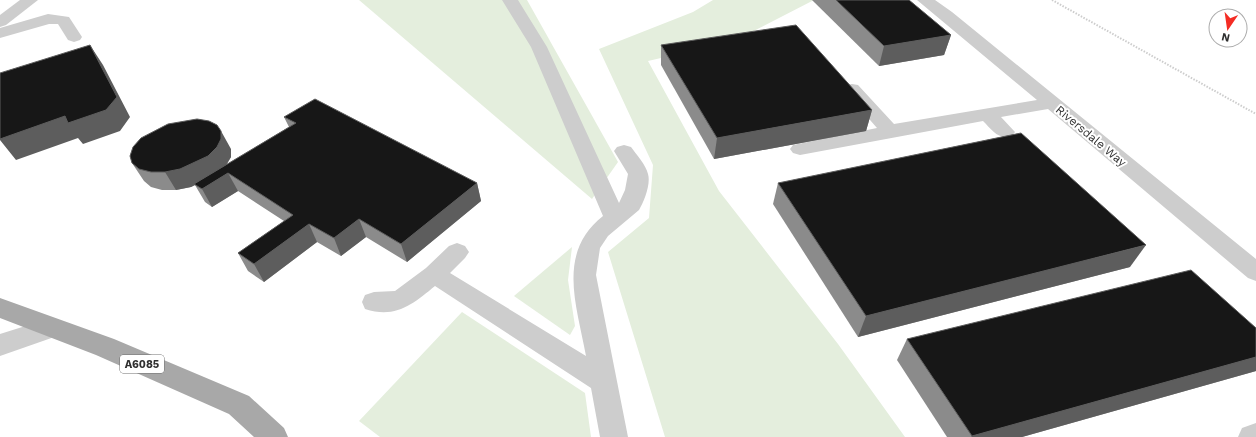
<svg xmlns="http://www.w3.org/2000/svg" width="1256" height="437" font-family="'Work Sans',sans-serif">
<style>
.green{fill:#e4eedd}
.lines{fill:none;stroke-linecap:round;stroke-linejoin:round}
.path{stroke:#cdcdcd;stroke-width:2;stroke-dasharray:1.5 1.5;stroke-linecap:butt}
.minor{fill:#cdcdcd;fill-rule:evenodd}
.major{fill:#a8a8a8;fill-rule:evenodd}
.wall{fill:#8b8b8b}
.shaded-wall{fill:#5d5d5d}
.building{fill:#171717;stroke:#5d5d5d}
.labels{text-anchor:middle;stroke-width:4;stroke-linejoin:round;paint-order:stroke}
.shield{fill:#fff;stroke:#6e6e6e;stroke-width:1}
.shield-label{font-size:11px;font-weight:bold;fill:#303030}
.street-label{font-size:12px;fill:#303030;stroke:#fff}
</style>
<rect width="100%" height="100%" fill="#fff"/>
<g class="green">
<polygon points="359,0 527,0 618,162 592,199"/>
<polygon points="713,0 814,0 734,41 648,61 719,191 838,344 905,437 665,437 608,252 649,218 653,165 599,49 693,12"/>
<polygon points="572,247 568,280 575,326 570,335 514,296"/>
<polygon points="462,312 585,393 591,437 380,437 359,421"/>
</g>
<g class="lines">
<polyline class="path" points="1052,0 1256,114"/>
<g class="minor">
<polygon points="20,0 38,0 6,25 0,27 0,15"/>
<path d="M502,0h16l29,47 72,156 6,-13 3,-16 -14,-23 3,-4 7,-2 7,2c5,7 15,18 17,27 3,10 -4,28 -9,36l-31,26 -8,12 -4,27 32,162h-28l-9,-49 -156,-102c-22,18 -39,33 -70,23l-3,-7 3,-7 9,-3 21,-1 31,-23 23,-22 8,-3 8,3 4,6 -4,6 -15,15 136,83c-9,-50 -30,-103 17,-140l-72,-169z"/>
<path d="M917,0h18l17,12 304,247v22l-8,-3 -200,-169 -47,8 14,15 -3,4c-14,4 -20,-6 -29,-15l-183,34 -7,-2 -3,-4 3,-4 84,-17 -34,-39 3,-4 6,-1 6,1 36,39 143,-24z"/>
<polygon points="48,14 69,17 82,37 80,40 74,42 68,40 58,24 49,24 0,38 0,28"/>
<polygon points="51,318 60,321 64,328 60,335 0,356 0,334"/>
<polygon points="1256,423 1256,437 1238,437 1242,428"/>
</g>
<polygon class="major" points="0,298 114,339 249,396 284,428 288,437 254,437 229,414 96,355 0,318"/>
</g>
<g class="wall">
<polygon points="812,0 909,0 951,35 944,55 879,66"/>
<polygon points="661,45 872,110 866,131 714,159 661,65"/>
<polygon points="284,117 477,183 481,201 407,262 366,237 341,256 317,242 264,282 248,271 238,253 284,221 238,191 212,207 205,202 195,185 191,187 176,190 162,190 151,187 144,181 132,163 231,149 231,157 227,164 289,127"/>
<polygon points="778,183 1130,267 858,337 773,204"/>
<polygon points="1256,328 1256,371 1022,437 947,437 897,360 907,339"/>
</g>
<g class="shaded-wall">
<polygon points="951,35 944,55 879,66 884,46"/>
<polygon points="90,45 103,65 130,117 120,131 83,144 78,138 16,160 0,140 0,139"/>
<polygon points="872,110 866,131 714,159 717,138"/>
<polygon points="221,131 231,149 231,157 226,165 194,184 195,185 191,187 176,190 165,172"/>
<polygon points="228,173 238,191 212,207 202,189"/>
<polygon points="477,183 481,201 407,262 401,244"/>
<polygon points="359,219 366,237 341,256 334,238"/>
<polygon points="309,224 317,242 264,282 254,264"/>
<polygon points="1146,245 1130,267 858,337 866,316"/>
<polygon points="1256,357 1256,371 1022,437 971,437 972,436"/>
</g>
<g class="building">
<polygon points="836,0 909,0 951,35 884,46"/>
<polygon points="796,25 872,110 717,138 661,45"/>
<polygon points="90,45 117,97 106,110 68,123 65,116 0,139 0,73"/>
<polygon points="315,99 477,183 401,244 359,219 334,238 309,224 254,264 238,253 293,215 228,173 202,189 194,184 296,123 284,117"/>
<polygon points="197,119 209,121 217,125 221,131 221,139 217,147 208,156 180,169 165,172 151,172 139,169 132,163 130,156 133,147 141,138 168,124"/>
<polygon points="1021,133 1146,245 866,316 778,183"/>
<polygon points="1191,270 1256,328 1256,357 972,436 907,339"/>
</g>
<g class="labels">
<rect class="shield" x="120" y="355" width="44" height="18" rx="3"/>
<g class="shield-label">
<text x="142" y="368">A6085</text>
</g>
<g class="street-label">
<text transform="translate(1091 136) rotate(40)" y="4">Riversdale Way</text>
</g>
</g>
<g transform="translate(1228 28) rotate(193)"><circle r="19" fill="#ffffff" stroke="#acacac"/>
<path d="M0-3L7 15L0 10L-7 15Z" fill="#f42c24"/>
<text y="-6" font-size="11" font-weight="bold" text-anchor="middle" fill="#303030">N</text>
</g>
</svg>
